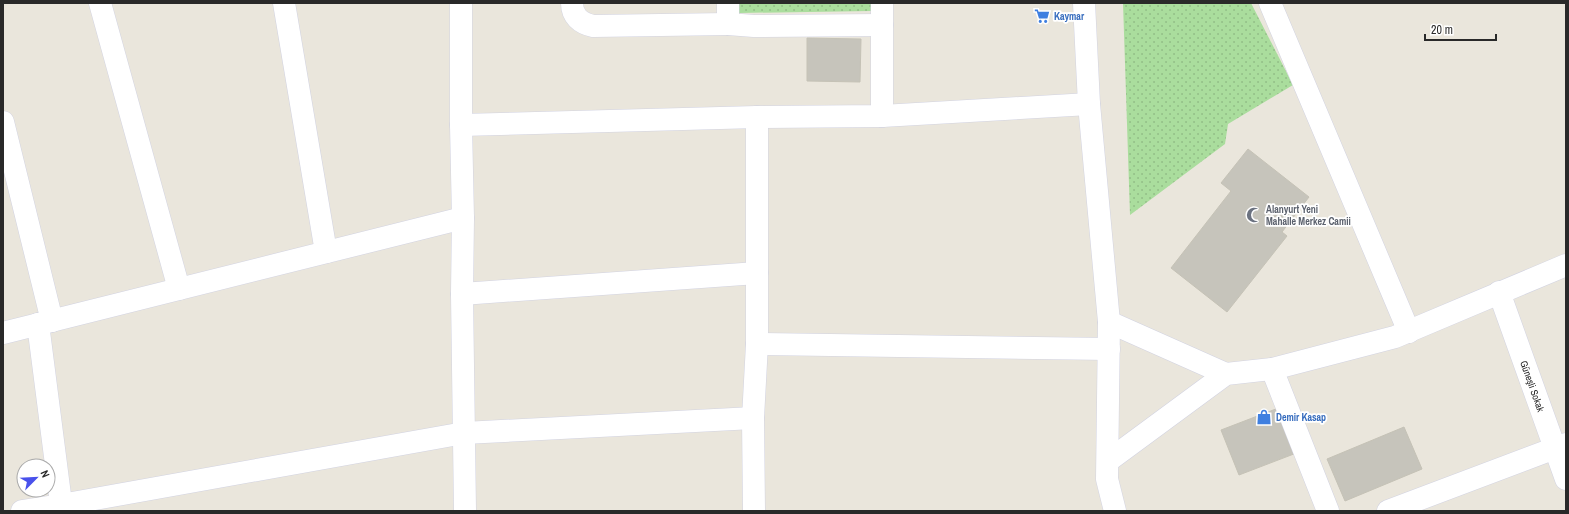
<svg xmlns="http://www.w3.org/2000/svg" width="1569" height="514" font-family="'Archivo Narrow',sans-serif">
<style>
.park{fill:url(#park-dots)}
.building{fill:#c6c4bb;stroke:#c5c2b6}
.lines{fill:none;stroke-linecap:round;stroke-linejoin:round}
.minor-casing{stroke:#d2d3e1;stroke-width:23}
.minor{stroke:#fff;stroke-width:22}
.labels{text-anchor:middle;stroke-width:3.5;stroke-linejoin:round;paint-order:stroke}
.shop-label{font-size:10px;font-weight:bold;fill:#366cbe;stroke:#fff;text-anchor:start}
.worship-label{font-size:10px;font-weight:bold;fill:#5b616d;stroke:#fff;text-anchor:start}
.street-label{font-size:10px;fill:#292929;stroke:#fff}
</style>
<defs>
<pattern id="park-dots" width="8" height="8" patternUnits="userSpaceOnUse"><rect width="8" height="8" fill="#aadd9d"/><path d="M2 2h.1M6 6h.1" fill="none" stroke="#92be87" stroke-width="1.8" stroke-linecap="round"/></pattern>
</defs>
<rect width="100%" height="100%" fill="#eae6dc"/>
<g class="park">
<polygon points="739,3 871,3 871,11 739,13"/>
<polygon points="1123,3 1251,3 1293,85 1228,124 1225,144 1130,215"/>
</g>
<g class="building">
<polygon points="807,38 861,39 860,82 807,81"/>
<polygon points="1248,149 1309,197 1282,232 1287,236 1227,312 1171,268 1231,191 1221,183"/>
<polygon points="1281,407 1299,452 1239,475 1221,430"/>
<polygon points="1404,427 1422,469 1345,501 1327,459"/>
</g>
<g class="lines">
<g class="minor-casing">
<g id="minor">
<polyline points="100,3 179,289"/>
<polyline points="284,3 326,252"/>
<polyline points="461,3 461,125 463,218 462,294 465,511"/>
<path d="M572,3c0,13 8,20 21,23l135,-2"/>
<polyline points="728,3 728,24 754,26 882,25"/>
<polyline points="1084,3 1089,104 1109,322 1107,479 1115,511"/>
<polyline points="1270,3 1409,332"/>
<polyline points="882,116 882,3"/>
<polyline points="3,122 52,321"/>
<polyline points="461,125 757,117 882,116 1089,104"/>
<path id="s1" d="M1499,292l67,187"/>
<polyline points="462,294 757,273"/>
<polyline points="1109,322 1226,374"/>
<polyline points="38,324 62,511"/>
<polyline points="3,333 463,218"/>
<polyline points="757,344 1109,349"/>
<polyline points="1272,369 1328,511"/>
<polyline points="1108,461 1226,374 1272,369 1395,337 1566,265"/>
<polyline points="22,511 61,505 464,433 753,418"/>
<polyline points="754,511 753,418 757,344 757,117"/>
<polyline points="1388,511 1566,444"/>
</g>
</g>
<use href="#minor" class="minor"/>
</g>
<defs>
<g id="supermarket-bare" transform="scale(1.2)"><path d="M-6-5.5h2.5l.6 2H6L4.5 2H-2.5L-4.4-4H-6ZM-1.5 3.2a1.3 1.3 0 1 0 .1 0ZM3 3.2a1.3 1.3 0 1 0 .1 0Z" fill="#3f7fe0" stroke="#fff" stroke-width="2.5" paint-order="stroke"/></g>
<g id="mosque-bare" transform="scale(1.2)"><path d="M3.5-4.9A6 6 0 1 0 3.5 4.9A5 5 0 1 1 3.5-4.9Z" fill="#6b7280" stroke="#fff" stroke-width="2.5" paint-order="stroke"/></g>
<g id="shop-bare" transform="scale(1.2)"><path d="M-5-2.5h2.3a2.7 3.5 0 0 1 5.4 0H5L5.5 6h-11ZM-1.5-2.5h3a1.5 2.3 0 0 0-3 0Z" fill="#3f7fe0" stroke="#fff" stroke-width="2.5" paint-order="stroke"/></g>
</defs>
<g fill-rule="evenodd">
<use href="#supermarket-bare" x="1042" y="16"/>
<use href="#mosque-bare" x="1254" y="215"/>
<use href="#shop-bare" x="1264" y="417"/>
</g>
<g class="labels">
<g class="shop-label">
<text x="1054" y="20">Kaymar</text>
<text x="1276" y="421">Demir Kasap</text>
</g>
<g class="worship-label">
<text x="1266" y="213">Alanyurt Yeni<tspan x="1266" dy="12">Mahalle Merkez Camii</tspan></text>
</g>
<g class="street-label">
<text dy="4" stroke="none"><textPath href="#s1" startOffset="100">Güneşli Sokak</textPath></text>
</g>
</g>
<rect width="1569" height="514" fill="none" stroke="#292929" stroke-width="8"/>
<g transform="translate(36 478) rotate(66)"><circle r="19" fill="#ffffff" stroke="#a9a9a9"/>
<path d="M0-3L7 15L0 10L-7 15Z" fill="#4951eb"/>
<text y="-6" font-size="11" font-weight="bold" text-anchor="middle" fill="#292929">N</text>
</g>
<path d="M1425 34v6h71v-6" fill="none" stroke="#292929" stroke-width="2"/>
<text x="1431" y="34" font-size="12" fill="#292929" stroke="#ffffff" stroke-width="3" paint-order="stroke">20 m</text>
</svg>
